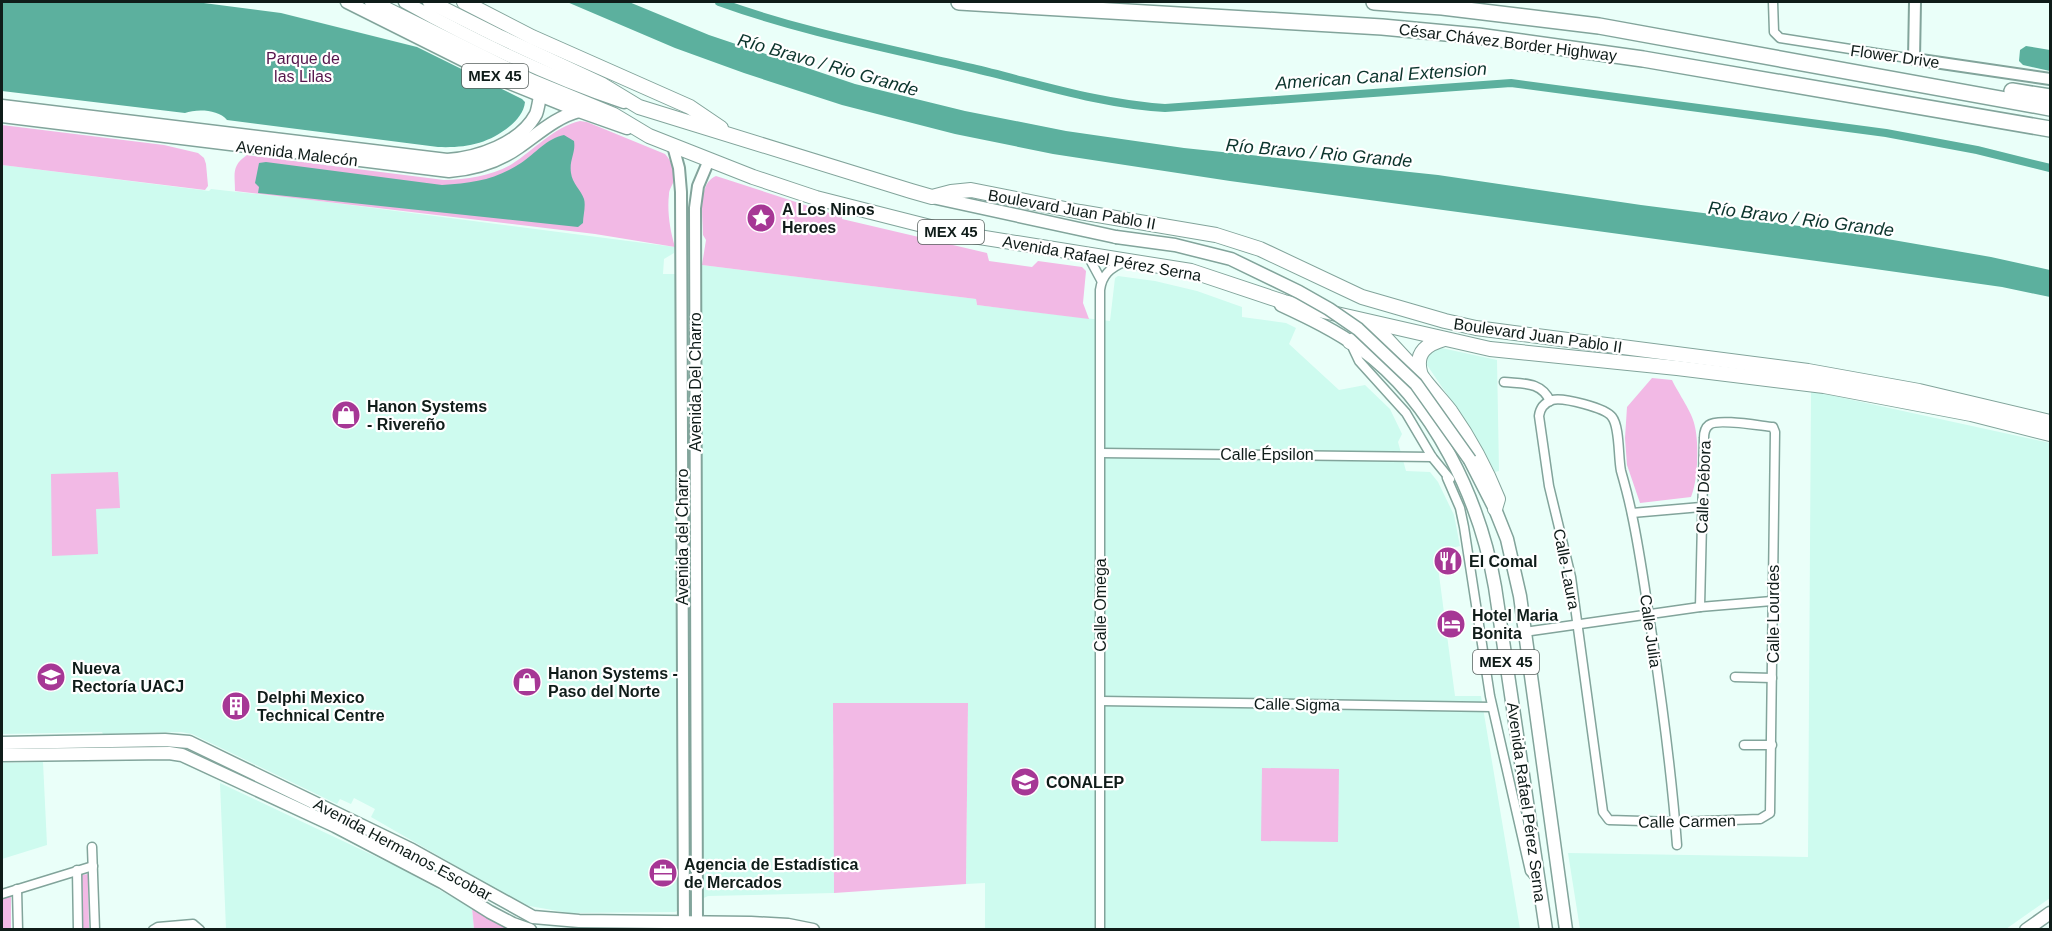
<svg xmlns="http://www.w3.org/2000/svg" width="2052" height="931" font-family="Arial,sans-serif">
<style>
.built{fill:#cefbef}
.green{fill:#f2b9e5}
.water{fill:#5cb09e}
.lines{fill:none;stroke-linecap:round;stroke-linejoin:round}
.canal{stroke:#5cb09e;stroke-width:8}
.minor-casing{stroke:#82a49b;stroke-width:11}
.tertiary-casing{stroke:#82a49b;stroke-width:14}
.primary-casing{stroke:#82a49b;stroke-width:15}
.trunk-casing{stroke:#82a49b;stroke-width:16}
.motorway-casing{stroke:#82a49b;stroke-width:18}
.minor{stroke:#fff;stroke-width:8}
.tertiary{stroke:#fff;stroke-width:10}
.primary{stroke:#fff;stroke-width:12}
.trunk{stroke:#fff;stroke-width:14}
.motorway{stroke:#fff;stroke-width:15}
.primary-bridge-casing{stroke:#82a49b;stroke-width:15;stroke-linecap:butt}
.primary-bridge{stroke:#fff;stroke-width:12}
.labels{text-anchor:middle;stroke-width:4.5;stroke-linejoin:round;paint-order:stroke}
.shield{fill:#fff;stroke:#57605e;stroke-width:1.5}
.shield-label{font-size:15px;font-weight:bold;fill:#0f1c19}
.street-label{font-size:16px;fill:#0f1c19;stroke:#fff}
.park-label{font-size:16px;fill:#56164c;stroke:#fff}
.poi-label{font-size:16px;font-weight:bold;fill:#0f1c19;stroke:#fff;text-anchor:start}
.water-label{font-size:18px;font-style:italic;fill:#0b342c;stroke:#fff}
</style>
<rect width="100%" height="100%" fill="#eafff9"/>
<g class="built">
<polygon points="2,165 209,191 211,189 311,200 675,247 674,253 664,259 663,274 701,274 702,265 976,299 977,305 1110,321 1115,278 1118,276 1155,281 1197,291 1242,307 1242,317 1286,323 1296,328 1289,344 1339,390 1365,385 1390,409 1402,434 1398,442 1406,471 1430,472 1438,482 1454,515 1460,546 1436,552 1455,696 1481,696 1520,929 985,929 985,883 966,884 968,704 833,703 834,893 708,896 675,912 569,913 524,905 371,817 375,809 354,798 351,804 340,799 337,804 192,734 181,732 103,734 102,732 2,734"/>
<polygon points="1437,347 1497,360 1499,471 1495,472 1476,437 1427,365 1429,349"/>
<polygon points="1811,391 2050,443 2050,898 2006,929 1580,929 1568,853 1808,857"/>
<polygon points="43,762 47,845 2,859 2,763"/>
<polygon points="220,783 400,868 472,908 474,929 226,929"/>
</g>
<g class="green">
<path d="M580,121l7,1 78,32c6,6 10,17 9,26 -1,5 -5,9 -5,14 -2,18 1,36 6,53l-80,-13 -360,-43c0,-17 -4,-25 12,-36l197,25c23,-1 48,-4 68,-16 22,-14 42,-37 68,-43z"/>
<polygon points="2,125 164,145 198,153 204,158 206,164 208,186 205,190 2,165"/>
<path d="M716,176l126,41v2l145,34 2,8 43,6 6,-6 44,6 4,4 -3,32 6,16 -112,-14 -1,-6 -274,-34 4,-25 -3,-5c0,-18 -6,-51 13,-59z"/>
<path d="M1652,378l20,2c6,13 21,33 23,47 4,17 3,54 -4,70l-51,6 -13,-38 -2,-27 2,-31z"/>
<polygon points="118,472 120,508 96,509 98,554 52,556 51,474"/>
<polygon points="833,703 968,703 966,884 834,893"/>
<polygon points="1262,768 1339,769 1338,842 1261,841"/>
<polygon points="88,874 89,929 83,929 82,875"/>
<polygon points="11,895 11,929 2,930 2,899"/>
<polygon points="472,908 508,929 510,929 474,929"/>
</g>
<g class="water">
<path d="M2,2h194l85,11 136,34 105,52 3,3c-1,10 -8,18 -15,24 -22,18 -44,22 -72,21l-211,-27c-9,-11 -31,-11 -42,-7l-183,-22z"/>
<polygon points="567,2 629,2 709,35 855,84 965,111 1066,131 1184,148 1438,175 1641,205 1750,219 1870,236 1991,257 2050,270 2050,297 2002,287 1868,268 1230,181 1053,154 955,134 842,105 744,73 675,48"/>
<polygon points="2026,46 2050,50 2050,71 2023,65 2019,61 2020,50"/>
<path d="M564,135l10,6c2,12 -5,19 -3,32 1,10 10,17 13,26 2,7 -1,17 -1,24l-5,4 -320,-34 1,-6 -4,-4 4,-20 7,-1 176,23c31,-2 53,-5 79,-22 14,-9 26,-25 43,-28z"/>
</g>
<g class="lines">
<path class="canal" d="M719,2c83,30 168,46 253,66 64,15 127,36 193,40l346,-25 375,50 91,17 73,18"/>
<g class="minor-casing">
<g id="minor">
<polyline points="1773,2 1774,32 1780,38 1914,59"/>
<polyline points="1087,254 1101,280"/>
<polyline points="1350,342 1359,361 1406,413 1432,457 1450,479"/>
<path d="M1504,382c19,2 37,-1 46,19"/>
<polyline points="1101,453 1432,457"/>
<polyline points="1447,478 1460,508 1464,527 1490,696 1530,871 1538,880"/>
<polyline points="1632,513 1701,507"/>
<polyline points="1524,632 1700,607 1772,601"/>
<polyline points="1735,677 1772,678"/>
<polyline points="1101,701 1492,707"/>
<polyline points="1744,745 1772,745"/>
<path d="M1677,845c-5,-68 -14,-136 -24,-204 -7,-42 -12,-84 -21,-126 -3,-15 -7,-30 -11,-44 -3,-14 -1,-44 -9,-54 -6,-9 -49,-20 -60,-17 -8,3 -12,8 -13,16l10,70 22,91 32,235 6,8 67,2 84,-3 10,-6 5,-381 -2,-5c-12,-1 -56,-9 -64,-2 -4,3 -5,9 -5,13l-4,169"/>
<polyline points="92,847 95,930"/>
<polyline points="77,870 78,930"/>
<polyline points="17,889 18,930"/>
<polyline points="2,894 93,866"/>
<polyline points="153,930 158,927 193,924 200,930"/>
<path d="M1100,930v-640c2,-15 10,-22 24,-28"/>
</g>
</g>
<g class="tertiary-casing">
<g id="tertiary">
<polyline points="1915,2 1914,59 2050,79"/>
<polyline points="673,146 679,168 681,192 684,930"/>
<polyline points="695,930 697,922 695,208 698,186 709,160"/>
</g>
</g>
<g class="primary-casing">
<g id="primary">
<polyline points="347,2 505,81 579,111 627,128"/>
<path d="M405,2c70,39 143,75 219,100"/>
<path d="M2,106l445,54c30,-2 73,-16 89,-46 2,-5 3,-13 4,-18"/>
<path d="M2,116l447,55c25,-2 49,-9 70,-24 19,-13 37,-30 60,-36"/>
<polyline points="932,197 1116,237"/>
<path d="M1281,305c28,13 55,26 80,44 73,53 119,151 134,238l51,343"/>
<polyline points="1470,460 1495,509 1507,539 1520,596 1566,930"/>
<polyline points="2,743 165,740 189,742 412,850 533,917 579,921 751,923 788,925 813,930"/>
<polyline points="2,755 169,753 182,755 335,826 442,882 490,912 513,924 530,930"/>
<polyline points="2026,930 2050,913"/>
</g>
</g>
<g class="trunk-casing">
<g id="trunk">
<polyline points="372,2 531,81 614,115 649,136 753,177 816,198 954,233 1191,271 1284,302 1490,349 1677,368 1824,386 1971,414 2050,434"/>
<polyline points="430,2 498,36 601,84 639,107 911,191 932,197 951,192 971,190 1080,212 1216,235 1260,249 1362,297 1445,321 1476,328 1808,371 1919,391 2050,422"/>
<polyline points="464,2 532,37 690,107 721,128"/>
<path d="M1444,339c-17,5 -29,13 -24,33 1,7 25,31 31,40 19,27 35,57 47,87l-3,10"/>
<polyline points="1350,342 1372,331 1381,333 1420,375"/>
</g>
</g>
<g class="motorway-casing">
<g id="motorway">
<polyline points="959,2 1382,27 1478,36 1643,59 2050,129"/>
<polyline points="1374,2 1442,7 1599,26 2050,108"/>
<polyline points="2012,91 2050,97"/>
</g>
</g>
<use href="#minor" class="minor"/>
<use href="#tertiary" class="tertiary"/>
<use href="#primary" class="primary"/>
<use href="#trunk" class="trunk"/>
<use href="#motorway" class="motorway"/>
<g class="primary-bridge-casing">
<polyline id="primary-bridge" points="1116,237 1175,245 1231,259 1299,292 1329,309 1358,329 1416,384 1470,460"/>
</g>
<use href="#primary-bridge" class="primary-bridge"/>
</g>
<defs>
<g id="sight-disc" transform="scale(1.5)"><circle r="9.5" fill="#a63795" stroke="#fff"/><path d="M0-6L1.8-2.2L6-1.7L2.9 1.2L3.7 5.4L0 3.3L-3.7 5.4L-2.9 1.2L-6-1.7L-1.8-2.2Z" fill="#fff"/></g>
<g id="shop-disc" transform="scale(1.5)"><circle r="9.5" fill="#a63795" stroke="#fff"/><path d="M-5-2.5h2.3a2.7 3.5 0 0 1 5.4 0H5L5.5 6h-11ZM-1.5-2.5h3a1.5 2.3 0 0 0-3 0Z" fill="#fff"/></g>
<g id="restaurant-disc" transform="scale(1.5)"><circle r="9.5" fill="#a63795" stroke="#fff"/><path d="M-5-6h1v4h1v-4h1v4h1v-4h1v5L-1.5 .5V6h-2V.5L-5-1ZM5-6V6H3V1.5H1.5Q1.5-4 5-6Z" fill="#fff"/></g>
<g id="hotel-disc" transform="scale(1.5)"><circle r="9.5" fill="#a63795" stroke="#fff"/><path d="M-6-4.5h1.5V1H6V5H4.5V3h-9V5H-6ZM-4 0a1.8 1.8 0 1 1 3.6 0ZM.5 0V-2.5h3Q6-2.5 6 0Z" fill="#fff"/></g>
<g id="university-disc" transform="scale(1.5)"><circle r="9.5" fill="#a63795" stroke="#fff"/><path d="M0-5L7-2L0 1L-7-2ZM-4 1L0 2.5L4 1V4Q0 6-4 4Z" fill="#fff"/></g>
<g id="building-disc" transform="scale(1.5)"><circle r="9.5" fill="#a63795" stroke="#fff"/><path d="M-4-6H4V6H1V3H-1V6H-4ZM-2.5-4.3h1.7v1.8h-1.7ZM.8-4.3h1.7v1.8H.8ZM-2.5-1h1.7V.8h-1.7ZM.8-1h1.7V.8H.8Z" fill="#fff"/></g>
<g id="school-disc" transform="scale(1.5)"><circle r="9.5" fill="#a63795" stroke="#fff"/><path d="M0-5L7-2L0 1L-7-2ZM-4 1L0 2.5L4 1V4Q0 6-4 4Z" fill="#fff"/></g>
<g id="office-disc" transform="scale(1.5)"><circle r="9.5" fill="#a63795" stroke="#fff"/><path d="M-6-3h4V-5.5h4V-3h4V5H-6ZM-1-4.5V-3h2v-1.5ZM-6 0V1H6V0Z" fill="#fff"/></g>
</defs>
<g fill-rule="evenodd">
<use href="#sight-disc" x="761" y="218"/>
<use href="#shop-disc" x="346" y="415"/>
<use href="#restaurant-disc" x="1448" y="561"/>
<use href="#hotel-disc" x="1451" y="624"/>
<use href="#university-disc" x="51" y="677"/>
<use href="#shop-disc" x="527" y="682"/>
<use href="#building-disc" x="236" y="706"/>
<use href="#school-disc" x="1025" y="782"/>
<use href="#office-disc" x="663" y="873"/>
</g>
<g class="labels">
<g class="shield">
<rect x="462" y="64" width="66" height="24" rx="4.5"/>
<rect x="918" y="220" width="66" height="24" rx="4.5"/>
<rect x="1473" y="650" width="66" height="24" rx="4.5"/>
</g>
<g class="shield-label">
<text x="495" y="81">MEX 45</text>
<text x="951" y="237">MEX 45</text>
<text x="1506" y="667">MEX 45</text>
</g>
<g class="street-label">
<text transform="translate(1508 42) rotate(7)" y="6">César Chávez Border Highway</text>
<text transform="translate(1895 56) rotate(8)" y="6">Flower Drive</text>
<text transform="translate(297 153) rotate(7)" y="6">Avenida Malecón</text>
<text transform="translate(1072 209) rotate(10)" y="6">Boulevard Juan Pablo II</text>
<text transform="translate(1102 258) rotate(10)" y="6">Avenida Rafael Pérez Serna</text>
<text transform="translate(1538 335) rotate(8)" y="6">Boulevard Juan Pablo II</text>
<text transform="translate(695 382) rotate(-90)" y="6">Avenida Del Charro</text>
<text x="1267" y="460">Calle Épsilon</text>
<text transform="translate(1703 487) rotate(-88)" y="6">Calle Débora</text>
<text transform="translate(682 537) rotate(-90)" y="6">Avenida del Charro</text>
<text transform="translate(1567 569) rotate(79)" y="6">Calle Laura</text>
<text transform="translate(1100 605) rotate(-90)" y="6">Calle Omega</text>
<text transform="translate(1773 614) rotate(-90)" y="6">Calle Lourdes</text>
<text transform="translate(1651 631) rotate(82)" y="6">Calle Julia</text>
<text transform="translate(1297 704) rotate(1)" y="6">Calle Sigma</text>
<text transform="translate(1527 802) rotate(82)" y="6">Avenida Rafael Pérez Serna</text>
<text transform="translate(1687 821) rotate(-1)" y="6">Calle Carmen</text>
<text transform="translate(403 849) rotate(28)" y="6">Avenida Hermanos Escobar</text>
</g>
<g class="park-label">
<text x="303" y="64">Parque de<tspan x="303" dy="18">las Lilas</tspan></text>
</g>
<g class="poi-label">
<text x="782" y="215">A Los Ninos<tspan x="782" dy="18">Heroes</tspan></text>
<text x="367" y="412">Hanon Systems<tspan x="367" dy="18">- Rivereño</tspan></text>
<text x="1469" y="567">El Comal</text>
<text x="1472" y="621">Hotel Maria<tspan x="1472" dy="18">Bonita</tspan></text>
<text x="72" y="674">Nueva<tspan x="72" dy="18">Rectoría UACJ</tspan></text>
<text x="548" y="679">Hanon Systems -<tspan x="548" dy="18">Paso del Norte</tspan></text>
<text x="257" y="703">Delphi Mexico<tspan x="257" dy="18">Technical Centre</tspan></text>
<text x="1046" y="788">CONALEP</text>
<text x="684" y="870">Agencia de Estadística<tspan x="684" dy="18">de Mercados</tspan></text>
</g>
<g class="water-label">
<text transform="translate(828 65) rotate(16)" y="6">Río Bravo / Rio Grande</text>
<text transform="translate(1381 76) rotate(-4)" y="6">American Canal Extension</text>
<text transform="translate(1319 153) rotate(5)" y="6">Río Bravo / Rio Grande</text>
<text transform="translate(1801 219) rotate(7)" y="6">Río Bravo / Rio Grande</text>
</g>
</g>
<rect width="2052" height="931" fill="none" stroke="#0f1c19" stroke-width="6"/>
</svg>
